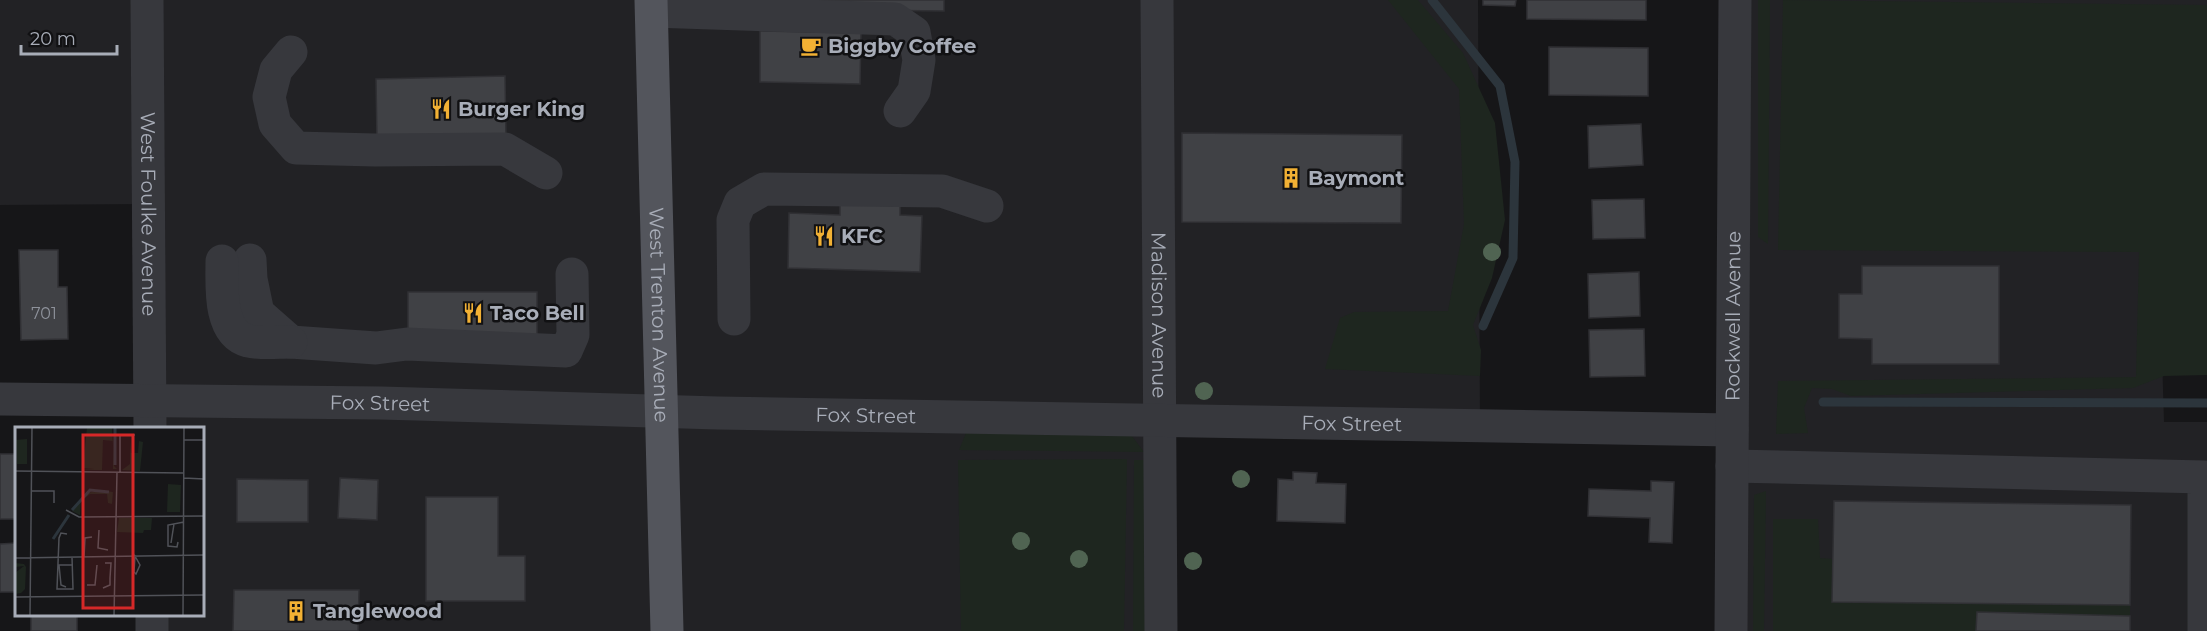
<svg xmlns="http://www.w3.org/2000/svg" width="2207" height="631" font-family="Montserrat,sans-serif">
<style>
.built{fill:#222225}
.green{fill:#1e261f}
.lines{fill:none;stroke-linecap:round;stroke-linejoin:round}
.stream{stroke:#2c353c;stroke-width:9}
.building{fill:#404145;stroke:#303034;stroke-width:1.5}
.minor{stroke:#37383d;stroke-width:33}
.major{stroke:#53555c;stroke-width:33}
.tree{fill:#506452}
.labels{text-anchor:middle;stroke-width:5;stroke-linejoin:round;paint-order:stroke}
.number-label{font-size:16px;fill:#8e929b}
.poi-label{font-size:20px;font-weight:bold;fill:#a8adb8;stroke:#111113;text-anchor:start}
.street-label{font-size:20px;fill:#a8adb8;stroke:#111113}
.inset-river{fill:none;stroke:#2c353c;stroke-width:3}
.inset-road{fill:none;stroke:#505258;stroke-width:1.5}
.view{fill:#d62828;fill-opacity:0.15;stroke:#d62828;stroke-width:3}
.inset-edge{fill:none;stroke:#a8adb8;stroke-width:3}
</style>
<rect width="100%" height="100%" fill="#161618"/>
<g class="built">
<polygon points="0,0 1478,0 1480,426 1160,420 1163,631 152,631 152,615 202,614 202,428 151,428 148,204 0,205"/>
<polygon points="1735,0 2207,0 2207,375 2162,356 2164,422 2207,422 2207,631 1731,631"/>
</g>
<g class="green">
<polygon points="1388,0 1418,0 1463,53 1495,123 1505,220 1492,278 1473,325 1481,350 1480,376 1325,369 1340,318 1354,312 1448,311 1464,224 1459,89"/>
<polygon points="1758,0 1770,0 1768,244 1758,237"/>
<polygon points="1783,0 2207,5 2207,375 2164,376 2133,388 1851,396 1832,389 1812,388 1804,408 1808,433 1776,434 1778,381 2136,377 2139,252 1778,250"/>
<polygon points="966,433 1132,436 1144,452 959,450"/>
<polygon points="1127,459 1124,631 961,631 958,460"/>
<polygon points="1134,460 1144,460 1146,631 1133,631"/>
<polygon points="1766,491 1764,631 1753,631 1754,495"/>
<polygon points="1773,519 1818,519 1820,558 1833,559 1833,602 2130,605 2130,616 1977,612 1976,631 1773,631"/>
</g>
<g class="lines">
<g class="stream">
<polyline points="1432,0 1500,86 1515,162 1513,258 1483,326"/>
<polyline points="1823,402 2207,403"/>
</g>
</g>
<g class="building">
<polygon points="772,0 944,0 944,11 772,9"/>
<polygon points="1483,0 1516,0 1515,6 1483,5"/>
<polygon points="1527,0 1646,0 1646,20 1527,19"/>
<polygon points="760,31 861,33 860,84 760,82"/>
<polygon points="1549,47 1648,48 1648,96 1549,95"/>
<polygon points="505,76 506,138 377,141 376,79"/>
<polygon points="1641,124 1643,165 1589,168 1588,126"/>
<polygon points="1182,133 1402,135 1401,223 1182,222"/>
<polygon points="1644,199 1645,238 1593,239 1592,200"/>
<polygon points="840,204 900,206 900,215 922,216 920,272 788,268 789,213 840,215"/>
<polygon points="19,250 58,250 58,287 67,287 68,339 21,340"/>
<polygon points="1862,266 1999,266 1999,364 1872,364 1872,339 1839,338 1839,294 1862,294"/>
<polygon points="1639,272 1640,316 1589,318 1588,274"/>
<rect x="408" y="292" width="129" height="43"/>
<polygon points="1644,329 1645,376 1590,377 1589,330"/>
<rect x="0" y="454" width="16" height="65"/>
<polygon points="1293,472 1317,473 1316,483 1346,484 1345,523 1277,521 1278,479 1293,480"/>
<polygon points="340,478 378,480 377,520 338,518"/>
<polygon points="237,479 308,480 308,522 237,522"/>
<polygon points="1651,481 1674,482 1672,543 1649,542 1650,518 1588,516 1589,489 1651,491"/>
<polygon points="426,497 498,497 498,556 525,556 525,601 426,601"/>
<polygon points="1834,501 2131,505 2130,605 1832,602"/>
<polygon points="16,543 16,592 0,592 0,544"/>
<polygon points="234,590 359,590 358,631 233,631"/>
<polygon points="1977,612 2130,616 2130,631 1976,631"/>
<rect x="31" y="614" width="46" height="17"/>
</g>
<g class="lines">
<g class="minor">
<path id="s1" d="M147,0l3,428"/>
<path id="s2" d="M1157,0l4,631"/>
<polyline points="652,11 895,19 914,32 919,60 914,91 900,111"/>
<polyline points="291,52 276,70 269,97 275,124 296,148 375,150 505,149 546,173"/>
<polyline points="250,260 251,279 258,313 291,342 376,348 407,344 566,351 573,335 572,274"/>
<path d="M222,261c0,24 -4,72 26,80 13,3 30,1 43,1"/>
<polyline points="734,319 733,220 740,203 764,189 942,191 987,206"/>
<path id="s3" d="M0,399l381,4 337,10 1014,17"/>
<polyline points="1732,466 2204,477 2204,631"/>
<polyline points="152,614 152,631"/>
<path id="s4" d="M1731,631l4,-631"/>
</g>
<path class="major" id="s5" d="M651,0l16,631"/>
</g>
<g class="tree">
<circle cx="1492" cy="252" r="9"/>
<circle cx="1204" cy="391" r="9"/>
<circle cx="1241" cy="479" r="9"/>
<circle cx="1021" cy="541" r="9"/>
<circle cx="1079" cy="559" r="9"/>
<circle cx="1193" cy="561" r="9"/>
</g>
<defs>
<g id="cafe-bare" transform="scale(1.62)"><path d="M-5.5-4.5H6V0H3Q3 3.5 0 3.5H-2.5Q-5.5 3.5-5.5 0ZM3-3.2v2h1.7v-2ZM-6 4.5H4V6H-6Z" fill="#f2b134" stroke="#111113" stroke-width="2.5" paint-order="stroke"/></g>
<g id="restaurant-bare" transform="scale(1.62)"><path d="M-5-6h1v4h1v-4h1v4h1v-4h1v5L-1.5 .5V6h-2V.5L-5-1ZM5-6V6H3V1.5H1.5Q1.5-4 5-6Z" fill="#f2b134" stroke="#111113" stroke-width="2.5" paint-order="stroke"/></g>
<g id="building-bare" transform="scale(1.62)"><path d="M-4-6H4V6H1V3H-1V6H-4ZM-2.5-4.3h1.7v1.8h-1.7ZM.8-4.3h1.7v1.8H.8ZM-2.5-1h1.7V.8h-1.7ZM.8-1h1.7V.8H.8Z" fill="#f2b134" stroke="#111113" stroke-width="2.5" paint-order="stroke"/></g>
</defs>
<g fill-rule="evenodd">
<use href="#cafe-bare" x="811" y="46"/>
<use href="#restaurant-bare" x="441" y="109"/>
<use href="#building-bare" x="1291" y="178"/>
<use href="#restaurant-bare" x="824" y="236"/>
<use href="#restaurant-bare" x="473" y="313"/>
<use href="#building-bare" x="296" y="611"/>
</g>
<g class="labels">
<g class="number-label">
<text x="44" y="319">701</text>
</g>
<g class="poi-label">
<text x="828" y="53">Biggby Coffee</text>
<text x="458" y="116">Burger King</text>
<text x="1308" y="185">Baymont</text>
<text x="841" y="243">KFC</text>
<text x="490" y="320">Taco Bell</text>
<text x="313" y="618">Tanglewood</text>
</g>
<g class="street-label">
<text dy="7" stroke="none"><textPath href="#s1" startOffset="214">West Foulke Avenue</textPath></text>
<text dy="7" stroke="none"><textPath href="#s2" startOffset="315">Madison Avenue</textPath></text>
<text dy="7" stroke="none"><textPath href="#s4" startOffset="315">Rockwell Avenue</textPath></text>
<text dy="7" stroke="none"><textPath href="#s5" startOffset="315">West Trenton Avenue</textPath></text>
<text dy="7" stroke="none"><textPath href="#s3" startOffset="380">Fox Street</textPath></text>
<text dy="7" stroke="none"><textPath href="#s3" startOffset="866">Fox Street</textPath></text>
<text dy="7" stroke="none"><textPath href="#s3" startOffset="1352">Fox Street</textPath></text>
</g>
</g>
<g transform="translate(15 427)">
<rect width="189" height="189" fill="#161618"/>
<path d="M72,0h25l2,39 3,3h-4v-28l-10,-1 -1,30h-23l15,-1 -11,-1zM12,12v25h-10l-1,-24zM115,14l1,12h7l1,-12 4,1 -3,29 -18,-1 8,-6zM153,57l13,1 -1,27h-13zM85,63l13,2 -1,12 -4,-1 -1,-9h-17l-9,7 -1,14 -8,-4 15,-18zM137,91l-1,12h-7l-1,3 -26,-1 2,-14zM0,136l9,1 2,3 -1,22 -4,4 -6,1v-21l9,-7 -9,1z" fill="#1e261f"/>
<path class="inset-river" d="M100,38v-38M57,83l18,-20 19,2M38,112l16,-24"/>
<path class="inset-road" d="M169,13h20M0,44l169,2M105,45v-37h15M169,51l20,1M17,64h22v12M51,83l13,7 125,-1M84,103l-1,18 10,2M52,107l-6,-1 -2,5 -2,51h16l-1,-32M163,115l-1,5 -9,-1v-21l16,-3M156,116l3,-19M120,129l5,9 -4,9 -2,-2zM69,130l1,-19 7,-1M0,131l189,-3M72,158h8l2,-20M51,160l-5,-2 -2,-20h13M88,161l7,-3v-7l1,-15h-6M0,170l189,-2M15,189l2,-189M99,189l3,-144M168,189l1,-189"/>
<path class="view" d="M68,8h50v173h-50z"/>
<rect width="189" height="189" class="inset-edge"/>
</g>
<path d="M21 45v9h96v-9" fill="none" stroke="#a8adb8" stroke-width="3"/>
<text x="30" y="45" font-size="18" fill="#a8adb8" stroke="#111113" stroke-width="4.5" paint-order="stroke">20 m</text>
</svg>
